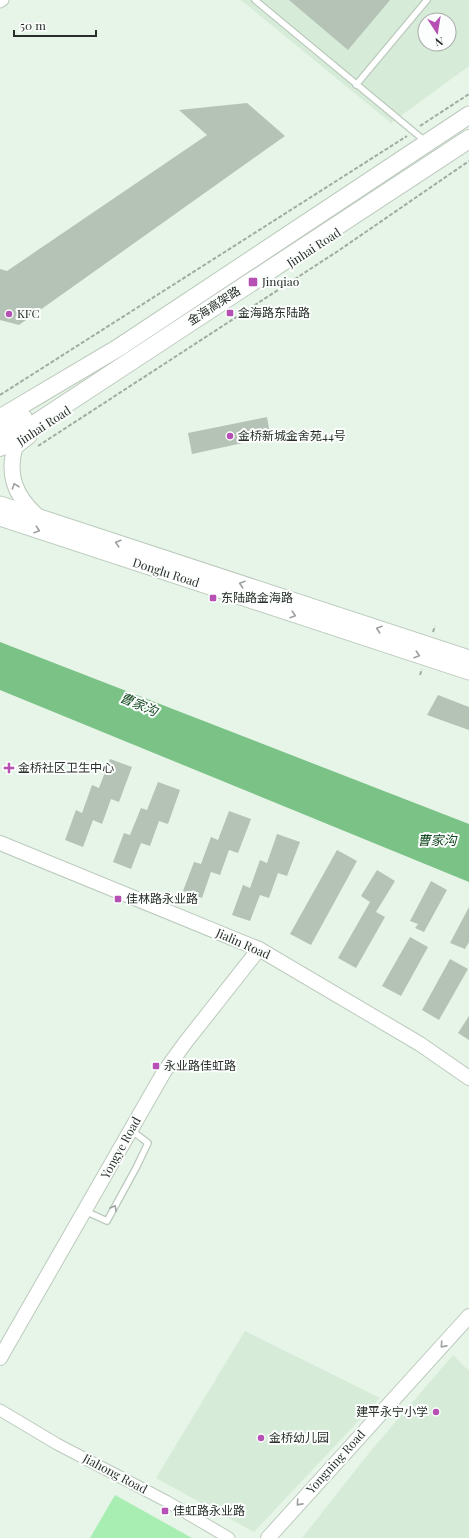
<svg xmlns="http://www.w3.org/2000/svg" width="469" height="1538" font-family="'Playfair Display','Noto Sans SC',serif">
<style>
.built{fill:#d6ebd8;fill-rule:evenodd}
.green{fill:#a8eeb2}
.water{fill:#7ac286}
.building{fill:#b4c3b6}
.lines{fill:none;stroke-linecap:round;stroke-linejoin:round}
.service-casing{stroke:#bccabd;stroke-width:8}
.minor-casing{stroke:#bccabd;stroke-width:13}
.tertiary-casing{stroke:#bccabd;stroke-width:16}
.secondary-casing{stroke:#bccabd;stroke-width:17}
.primary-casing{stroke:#bccabd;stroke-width:19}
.trunk-casing{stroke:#bccabd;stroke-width:20}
.path{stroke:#a0aca1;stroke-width:2;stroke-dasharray:4 2;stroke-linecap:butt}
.service{stroke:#fff;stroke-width:5.5}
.minor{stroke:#fff;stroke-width:11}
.tertiary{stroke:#fff;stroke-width:14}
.secondary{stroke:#fff;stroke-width:15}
.primary{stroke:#fff;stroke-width:17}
.trunk{stroke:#fff;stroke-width:18}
.oneway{stroke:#9ea19f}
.poi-dot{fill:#b750b5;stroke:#fbfefc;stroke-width:1.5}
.labels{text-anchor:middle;stroke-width:4;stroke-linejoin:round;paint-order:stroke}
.street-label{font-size:12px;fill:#282e29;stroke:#fbfefc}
.poi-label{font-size:12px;fill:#282e29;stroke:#fbfefc;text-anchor:start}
.water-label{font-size:13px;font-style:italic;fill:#144821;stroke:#fbfefc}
</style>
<rect width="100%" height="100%" fill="#e6f5e7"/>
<g class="built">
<path d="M241,0h228v66l-78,57zM425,20h24v24h-24z"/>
<polygon points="245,1331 380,1398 254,1532 156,1478"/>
<polygon points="453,1355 469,1371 469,1538 302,1538 369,1453"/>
</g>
<polygon class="green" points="115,1495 192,1538 90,1538"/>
<polygon class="water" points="0,642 469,824 469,882 0,690"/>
<g class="building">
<polygon points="289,0 390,0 348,50"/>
<polygon points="247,103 285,136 19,325 0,320 0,269 7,271 207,135 179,110"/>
<polygon points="267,417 271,440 253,443 252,441 192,454 188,433"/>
<polygon points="438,695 469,707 469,730 427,715"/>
<polygon points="110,759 132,767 119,802 111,799 102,824 93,820 83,847 65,840 76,810 82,813 92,785 99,788"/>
<polygon points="158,782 180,790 168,824 159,821 150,846 141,843 131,869 113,862 124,833 130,835 141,808 147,810"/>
<polygon points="229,811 251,819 238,853 229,850 220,875 211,872 202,898 183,891 194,862 201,864 211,837 218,840"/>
<polygon points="277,834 300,842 287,876 278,873 269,898 260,895 250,921 232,915 243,885 250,888 260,860 267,863"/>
<polygon points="337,850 357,861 311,945 290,934"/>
<polygon points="377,870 395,881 376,912 385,917 356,968 338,958 370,902 361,896"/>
<polygon points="431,881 447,890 424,932 415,928 418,924 410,921"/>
<polygon points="469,907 469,942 465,949 450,943"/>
<polygon points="410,937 428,947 401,996 382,986"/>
<polygon points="450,959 468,969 439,1020 422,1010"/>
<polygon points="469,1016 469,1040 458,1033"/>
</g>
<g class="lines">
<g class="service-casing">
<g id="service">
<polyline points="255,0 425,141"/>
<polyline points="356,85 427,0"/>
<polyline points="85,1211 107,1221 136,1168 148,1143 131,1130"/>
</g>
</g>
<g class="minor-casing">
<g id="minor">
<polyline points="0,2 3,0"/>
<polyline points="0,1410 57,1444 166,1501 229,1538"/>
</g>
</g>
<g class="tertiary-casing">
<g id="tertiary">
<polyline points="0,843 259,949 420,1044 469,1078"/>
<polyline points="0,1358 164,1072 185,1043 259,949"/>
<polyline points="268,1538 469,1316"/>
</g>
</g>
<g class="secondary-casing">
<g id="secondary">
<path d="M29,436l-14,11c-8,28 0,48 21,68"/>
<polyline points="0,504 469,658"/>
<polyline points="0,518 469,672"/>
</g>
</g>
<g class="primary-casing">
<polyline id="primary" points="0,418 118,348 469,115"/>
</g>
<g class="trunk-casing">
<g id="trunk">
<polyline points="0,432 23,418"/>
<polyline points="0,447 469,139"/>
</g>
</g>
<g class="path">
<polyline points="420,126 469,94"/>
<polyline points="0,395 407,136"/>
<polyline points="38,446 338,251 469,161"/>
<polyline points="433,632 435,626"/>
<polyline points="420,675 422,669"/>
</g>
<use href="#service" class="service"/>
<use href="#minor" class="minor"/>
<use href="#tertiary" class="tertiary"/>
<use href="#secondary" class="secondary"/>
<use href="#primary" class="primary"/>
<use href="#trunk" class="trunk"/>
</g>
<defs><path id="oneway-chevron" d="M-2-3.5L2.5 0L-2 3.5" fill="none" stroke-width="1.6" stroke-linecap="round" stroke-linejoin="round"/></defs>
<g class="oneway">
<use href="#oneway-chevron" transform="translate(15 486) rotate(-109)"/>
<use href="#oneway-chevron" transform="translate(37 530) rotate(18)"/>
<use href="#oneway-chevron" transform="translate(118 543) rotate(-162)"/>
<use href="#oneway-chevron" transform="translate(242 584) rotate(-162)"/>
<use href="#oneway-chevron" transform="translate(293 615) rotate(18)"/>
<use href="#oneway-chevron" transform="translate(379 629) rotate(-162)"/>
<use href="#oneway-chevron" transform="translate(417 655) rotate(18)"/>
<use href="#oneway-chevron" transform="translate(114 1208) rotate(-61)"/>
<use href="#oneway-chevron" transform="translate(443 1345) rotate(132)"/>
<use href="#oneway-chevron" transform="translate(299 1503) rotate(132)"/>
</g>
<g class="poi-dot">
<rect x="248" y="277" width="10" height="10" rx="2"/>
<rect x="226" y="309" width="8" height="8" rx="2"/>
<circle cx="9" cy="314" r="4"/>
<circle cx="230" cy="436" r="4"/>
<rect x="209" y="594" width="8" height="8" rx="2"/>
<path d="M7 762h4v4h4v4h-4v4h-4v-4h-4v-4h4z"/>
<rect x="114" y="895" width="8" height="8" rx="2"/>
<rect x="152" y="1062" width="8" height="8" rx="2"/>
<circle cx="436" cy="1412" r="4"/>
<circle cx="261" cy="1438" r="4"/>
<rect x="161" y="1507" width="8" height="8" rx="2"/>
</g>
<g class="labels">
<g class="street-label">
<text transform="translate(314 248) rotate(-33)" y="4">Jinhai Road</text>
<text transform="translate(214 306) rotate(-33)" y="4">金海高架路</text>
<text transform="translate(44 426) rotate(-33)" y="4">Jinhai Road</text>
<text transform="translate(166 573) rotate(18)" y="4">Donglu Road</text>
<text transform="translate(243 944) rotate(24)" y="4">Jialin Road</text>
<text transform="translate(121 1148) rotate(-61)" y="4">Yongye Road</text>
<text transform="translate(336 1462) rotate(-48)" y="4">Yongning Road</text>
<text transform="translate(115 1474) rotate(28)" y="4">Jiahong Road</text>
</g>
<g class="poi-label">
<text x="262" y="286">Jinqiao</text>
<text x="238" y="317">金海路东陆路</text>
<text x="17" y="318">KFC</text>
<text x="238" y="440">金桥新城金舍苑44号</text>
<text x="221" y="602">东陆路金海路</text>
<text x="18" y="772">金桥社区卫生中心</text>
<text x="126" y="903">佳林路永业路</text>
<text x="164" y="1070">永业路佳虹路</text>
<text x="428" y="1416" text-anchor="end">建平永宁小学</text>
<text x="269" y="1442">金桥幼儿园</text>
<text x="173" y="1515">佳虹路永业路</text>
</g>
<g class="water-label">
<text transform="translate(139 704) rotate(23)" y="5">曹家沟</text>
<text x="437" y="845">曹家沟</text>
</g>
</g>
<g transform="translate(437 32) rotate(168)"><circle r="19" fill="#fbfefc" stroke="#a7aba8"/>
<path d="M0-3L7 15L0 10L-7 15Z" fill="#b750b5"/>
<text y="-6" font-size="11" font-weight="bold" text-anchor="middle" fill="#282e29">N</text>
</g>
<path d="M14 30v6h82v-6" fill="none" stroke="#282e29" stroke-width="2"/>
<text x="20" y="30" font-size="12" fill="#282e29" stroke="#fbfefc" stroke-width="3" paint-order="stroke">50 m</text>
</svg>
